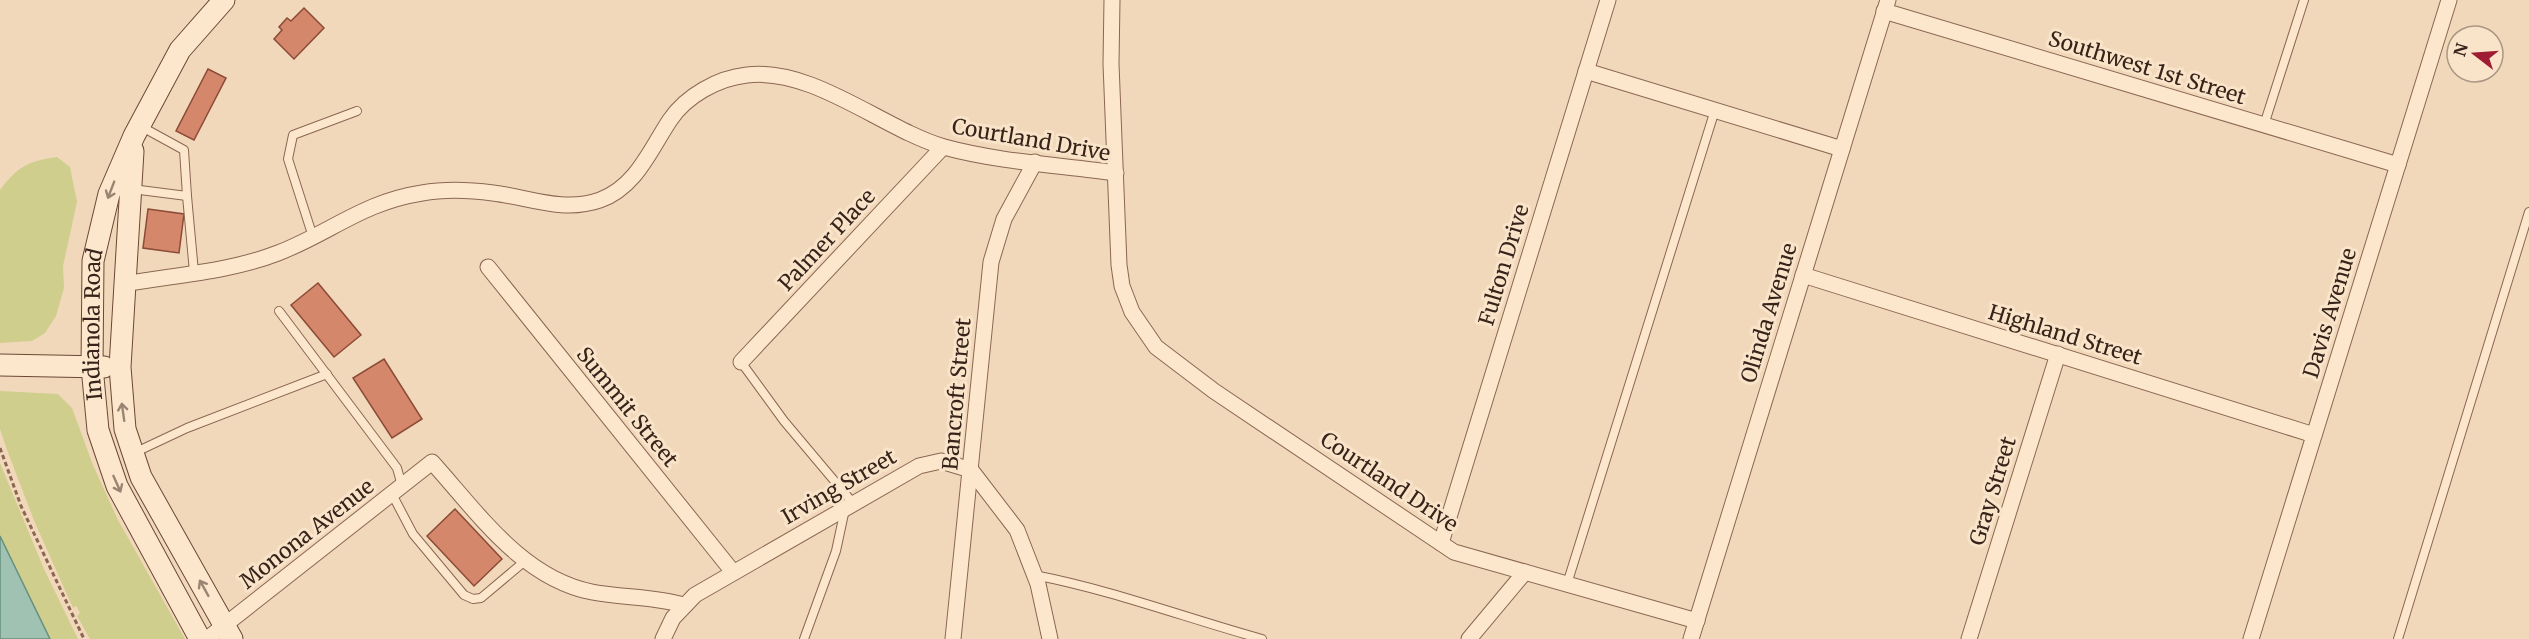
<svg xmlns="http://www.w3.org/2000/svg" width="2529" height="639" font-family="Merriweather,serif">
<style>
.green{fill:#d0ce8d}
.water{fill:#9fc2b2;stroke:#66907f;stroke-width:1.5}
.building{fill:#d4876b;stroke:#8b4b36;stroke-width:1.5}
.lines{fill:none;stroke-linecap:round;stroke-linejoin:round}
.lane-casing{stroke:#8a6753;stroke-width:10}
.street-casing{stroke:#8a6753;stroke-width:17}
.secondary-casing{stroke:#6b4836;stroke-width:23}
.path{stroke:#8a6753;stroke-width:3;stroke-dasharray:4.5 3;stroke-linecap:butt}
.lane{stroke:#fce7cd;stroke-width:8}
.street{stroke:#fce7cd;stroke-width:15}
.secondary{stroke:#fce7cd;stroke-width:21}
.oneway{stroke:#9a8573}
.labels{text-anchor:middle;stroke-width:6;stroke-linejoin:round;paint-order:stroke}
.street-label{font-size:21px;fill:#372319;stroke:#f9e4ca}
</style>
<rect width="100%" height="100%" fill="#f2d8ba"/>
<g class="green">
<path d="M57,157l13,10 7,35 -14,64 1,22 -8,28 -11,17 -13,8 -32,2v-153c18,-24 29,-29 57,-33z"/>
<polygon points="0,391 58,394 72,408 93,465 118,520 185,639 90,639 77,616 80,613 76,606 73,608 35,523 7,450 0,429"/>
<polygon points="0,463 44,569 78,639 50,639 0,536"/>
</g>
<polygon class="water" points="0,536 50,639 0,639"/>
<g class="building">
<polygon points="304,8 324,28 294,59 274,39 282,30 279,27 287,18 291,21"/>
<polygon points="208,69 226,78 194,140 176,131"/>
<polygon points="148,209 184,214 179,253 143,248"/>
<polygon points="318,283 361,335 334,357 291,305"/>
<polygon points="384,359 422,419 392,438 353,378"/>
<polygon points="455,509 502,559 474,586 427,536"/>
</g>
<g class="lines">
<g class="lane-casing">
<g id="lane">
<polyline points="2264,125 2304,0"/>
<polyline points="132,189 187,196 184,150 142,127"/>
<polyline points="187,196 194,272"/>
<polyline points="313,237 288,159 293,135 357,111"/>
<polyline points="279,311 397,468 402,486"/>
<polyline points="741,362 784,421 853,503"/>
<polyline points="136,452 187,428 327,374"/>
<polyline points="392,494 413,534 464,595 473,599 481,598 525,561"/>
<path d="M1034,575c78,15 152,43 228,64"/>
<polyline points="1567,584 1715,110"/>
<polyline points="804,639 836,551 845,509"/>
<polyline points="2398,639 2529,212"/>
</g>
</g>
<g class="street-casing">
<g id="street">
<polyline points="1112,0 1111,64 1119,265 1122,286 1132,312 1156,347 1214,391 1454,552 1697,621"/>
<polyline points="1884,11 2398,165"/>
<polyline points="1586,71 1842,149"/>
<polyline points="488,267 733,572"/>
<polyline points="1803,275 2314,435"/>
<path d="M124,284c51,-9 105,-12 154,-31 52,-20 85,-51 144,-60 23,-4 48,-3 71,0 35,4 70,20 107,7 36,-13 50,-50 70,-80 16,-24 48,-42 77,-45 66,-8 136,54 197,72 55,15 115,18 172,26"/>
<polyline points="741,362 943,147"/>
<polyline points="1441,543 1608,0"/>
<path d="M207,639l225,-177c46,51 90,116 160,130 31,6 61,4 91,13"/>
<polyline points="663,639 673,618 695,595 919,466 941,461 971,470 1017,530 1038,584 1050,639"/>
<polyline points="953,639 991,262 1004,219 1035,162"/>
<polyline points="1469,639 1525,572"/>
<polyline points="1691,639 1888,0"/>
<polyline points="1969,639 2058,354"/>
<polyline points="2251,639 2449,0"/>
</g>
</g>
<g class="secondary-casing">
<g id="secondary">
<polyline points="133,151 120,367 125,429 141,477 232,639"/>
<polyline points="0,365 104,367"/>
<path id="s1" d="M200,639l-83,-153 -19,-56 -6,-63 1,-106 16,-67 25,-58 46,-86 44,-50"/>
</g>
</g>
<polyline class="path" points="0,448 21,506 84,639"/>
<use href="#lane" class="lane"/>
<use href="#street" class="street"/>
<use href="#secondary" class="secondary"/>
</g>
<defs><path id="oneway-shaft" d="M-6 0H5M1.5-3L5.5 0L1.5 3" fill="none" stroke-width="1.6" stroke-linecap="round" stroke-linejoin="round" transform="scale(1.5)"/></defs>
<g class="oneway">
<use href="#oneway-shaft" transform="translate(111 190) rotate(111)"/>
<use href="#oneway-shaft" transform="translate(123 412) rotate(-98)"/>
<use href="#oneway-shaft" transform="translate(117 484) rotate(66)"/>
<use href="#oneway-shaft" transform="translate(204 588) rotate(-119)"/>
</g>
<g class="labels">
<g class="street-label">
<text transform="translate(2147 68) rotate(17)" y="7">Southwest 1st Street</text>
<text transform="translate(1031 140) rotate(10)" y="7">Courtland Drive</text>
<text transform="translate(827 240) rotate(-47)" y="7">Palmer Place</text>
<text transform="translate(1504 265) rotate(-73)" y="7">Fulton Drive</text>
<text transform="translate(1769 313) rotate(-73)" y="7">Olinda Avenue</text>
<text transform="translate(2330 313) rotate(-73)" y="7">Davis Avenue</text>
<text dy="7" stroke="none"><textPath href="#s1" startOffset="339">Indianola Road</textPath></text>
<text transform="translate(2065 335) rotate(17)" y="7">Highland Street</text>
<text transform="translate(957 394) rotate(-85)" y="7">Bancroft Street</text>
<text transform="translate(627 407) rotate(51)" y="7">Summit Street</text>
<text transform="translate(1389 482) rotate(34)" y="7">Courtland Drive</text>
<text transform="translate(839 487) rotate(-30)" y="7">Irving Street</text>
<text transform="translate(1993 491) rotate(-73)" y="7">Gray Street</text>
<text transform="translate(307 534) rotate(-38)" y="7">Monona Avenue</text>
</g>
</g>
<g transform="translate(2475 54) rotate(287)"><circle r="28" fill="#f9e4ca" stroke="#ab9783" stroke-width="1.5"/>
<path d="M0-4.5L10 22L0 15L-10 22Z" fill="#9f1d32"/>
<text y="-9" font-size="16" font-weight="bold" text-anchor="middle" fill="#372319">N</text>
</g>
</svg>
